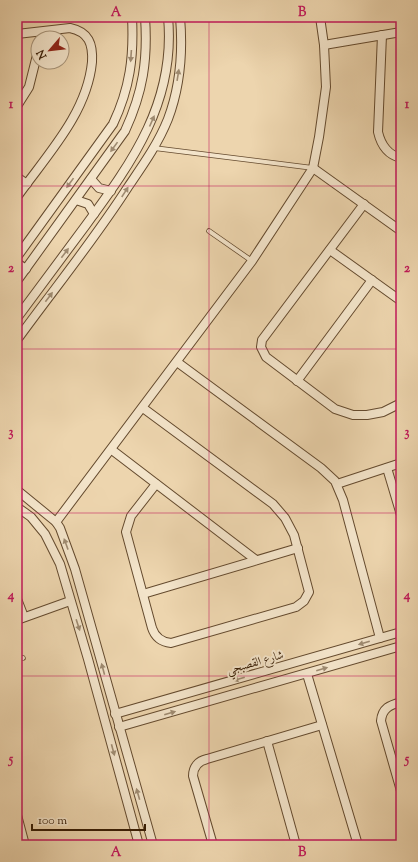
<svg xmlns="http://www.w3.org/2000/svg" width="418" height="862" font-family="'Sorts Mill Goudy',Amiri,serif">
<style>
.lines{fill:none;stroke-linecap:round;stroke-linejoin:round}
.service-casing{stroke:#644a2e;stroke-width:5.5}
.minor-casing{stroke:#644a2e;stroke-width:10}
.service{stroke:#f3e4ca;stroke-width:4}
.minor{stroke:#f3e4ca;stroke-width:8}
.oneway{fill:#9e8a70}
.grid{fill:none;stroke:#c2185b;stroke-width:1;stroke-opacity:0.55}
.labels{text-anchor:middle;stroke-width:4;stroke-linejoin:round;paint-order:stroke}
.street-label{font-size:12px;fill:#361b03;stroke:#f3e4ca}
.neatline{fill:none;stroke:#c2185b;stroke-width:1.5}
.grid-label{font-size:13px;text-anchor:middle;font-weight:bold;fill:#c2185b}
</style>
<rect width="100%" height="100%" fill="#edd5ae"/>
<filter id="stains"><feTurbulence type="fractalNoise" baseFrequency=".005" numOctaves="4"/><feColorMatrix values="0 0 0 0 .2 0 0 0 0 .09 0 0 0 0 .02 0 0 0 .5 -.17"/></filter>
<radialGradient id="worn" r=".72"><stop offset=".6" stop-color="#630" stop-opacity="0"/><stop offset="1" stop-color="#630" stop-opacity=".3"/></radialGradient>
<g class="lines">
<g class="service-casing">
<g id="service">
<polyline points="154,148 313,168"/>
<polyline points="209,231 252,261"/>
<polyline points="17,660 23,658"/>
</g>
</g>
<g class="minor-casing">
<g id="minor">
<path d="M17,34l53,-6c19,4 23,16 22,34 -5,52 -46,94 -75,135"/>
<path d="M382,35l-4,97c3,13 10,23 23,26"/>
<polyline points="324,45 401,32"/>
<polyline points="17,106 29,87 38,51"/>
<polyline points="313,168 401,231"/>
<polyline points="17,177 27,184"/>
<polyline points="91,179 99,188 111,191"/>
<polyline points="76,200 88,204 94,214"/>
<polyline points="364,204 262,340 261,347 266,357 335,409 353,415 367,415 383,412 401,403"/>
<polyline points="330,250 401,301"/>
<path d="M17,257l96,-133c17,-36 21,-67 19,-107"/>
<polyline points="17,263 26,269"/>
<path d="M17,281l108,-150c18,-39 23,-71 20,-114"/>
<path d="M17,318c23,-31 46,-62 69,-93 47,-64 90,-124 82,-208"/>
<path d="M17,340c37,-51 77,-100 111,-153 15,-22 30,-43 40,-68 12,-32 15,-68 12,-102"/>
<polyline points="177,362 321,468 335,481 343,500 380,638"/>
<polyline points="297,381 372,280"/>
<path d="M143,408l130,96 12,14 9,17 15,57 -5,9 -8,6 -125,36c-10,-1 -16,-6 -19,-15l-26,-96 5,-16 25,-32"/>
<polyline points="112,450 256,560"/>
<polyline points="387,468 401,515"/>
<polyline points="337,484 401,463"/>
<polyline points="17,490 56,522 60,528 75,569 153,845"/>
<polyline points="17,507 31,517 45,534 60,564 88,659 139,845"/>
<polyline points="56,522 252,261 313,168 319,137 326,87 324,45 320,17"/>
<polyline points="143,594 298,548"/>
<polyline points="17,599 24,617"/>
<polyline points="17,620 70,601"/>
<polyline points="307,674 358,845"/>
<path d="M401,702c-11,3 -19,6 -20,19l20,70"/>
<polyline points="115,714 401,632"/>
<polyline points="119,727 401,646"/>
<polyline points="267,741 296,845"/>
<polyline points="17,815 25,845"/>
<path d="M213,845l-20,-69c0,-9 5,-15 14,-17l115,-34"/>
</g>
</g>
<use href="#service" class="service"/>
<use href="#minor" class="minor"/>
</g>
<defs><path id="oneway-solid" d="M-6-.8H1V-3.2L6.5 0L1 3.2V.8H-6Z"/></defs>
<g class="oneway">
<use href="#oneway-solid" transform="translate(131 56) rotate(94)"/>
<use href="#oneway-solid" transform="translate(178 75) rotate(-81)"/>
<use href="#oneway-solid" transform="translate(152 121) rotate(-66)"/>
<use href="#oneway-solid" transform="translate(114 147) rotate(126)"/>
<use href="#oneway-solid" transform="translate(70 183) rotate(126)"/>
<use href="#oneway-solid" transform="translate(125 192) rotate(-57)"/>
<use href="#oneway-solid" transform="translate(65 253) rotate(-53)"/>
<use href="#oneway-solid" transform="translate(49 297) rotate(-53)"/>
<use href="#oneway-solid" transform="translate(66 544) rotate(-110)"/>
<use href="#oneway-solid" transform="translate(78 625) rotate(72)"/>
<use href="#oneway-solid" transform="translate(364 643) rotate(164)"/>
<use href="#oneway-solid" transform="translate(103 669) rotate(-105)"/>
<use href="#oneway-solid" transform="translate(322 669) rotate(-16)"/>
<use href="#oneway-solid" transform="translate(239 679) rotate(164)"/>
<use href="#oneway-solid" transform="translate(170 713) rotate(-16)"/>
<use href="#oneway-solid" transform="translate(113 750) rotate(75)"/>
<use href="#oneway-solid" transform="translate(138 794) rotate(-106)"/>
</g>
<path class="grid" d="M209,17v828M17,186h384M17,349h384M17,513h384M17,676h384"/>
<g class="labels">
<g class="street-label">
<text transform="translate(255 662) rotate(-16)" y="4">شارع القصبجي</text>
</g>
</g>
<rect width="418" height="862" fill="none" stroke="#edd5ae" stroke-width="44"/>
<g transform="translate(50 50) rotate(242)"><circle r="19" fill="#f3e4ca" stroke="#a7947a"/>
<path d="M0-3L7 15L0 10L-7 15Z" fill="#8f2418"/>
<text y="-6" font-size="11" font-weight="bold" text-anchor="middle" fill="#361b03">N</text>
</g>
<path d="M32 824v6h113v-6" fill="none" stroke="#361b03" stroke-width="2"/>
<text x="38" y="824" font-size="12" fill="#361b03" stroke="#f3e4ca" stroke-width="3" paint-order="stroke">100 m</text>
<rect x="22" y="22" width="374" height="818" class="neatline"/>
<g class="grid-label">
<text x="116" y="16">A</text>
<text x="302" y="16">B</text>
<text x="11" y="108">1</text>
<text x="407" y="108">1</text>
<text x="11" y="272">2</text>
<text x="407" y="272">2</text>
<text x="11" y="436">3</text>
<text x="407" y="436">3</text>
<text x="11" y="599">4</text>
<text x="407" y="599">4</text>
<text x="11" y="763">5</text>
<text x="407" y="763">5</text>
<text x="116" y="856">A</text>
<text x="302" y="856">B</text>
</g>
<rect width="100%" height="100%" filter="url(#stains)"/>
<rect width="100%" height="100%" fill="url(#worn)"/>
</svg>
